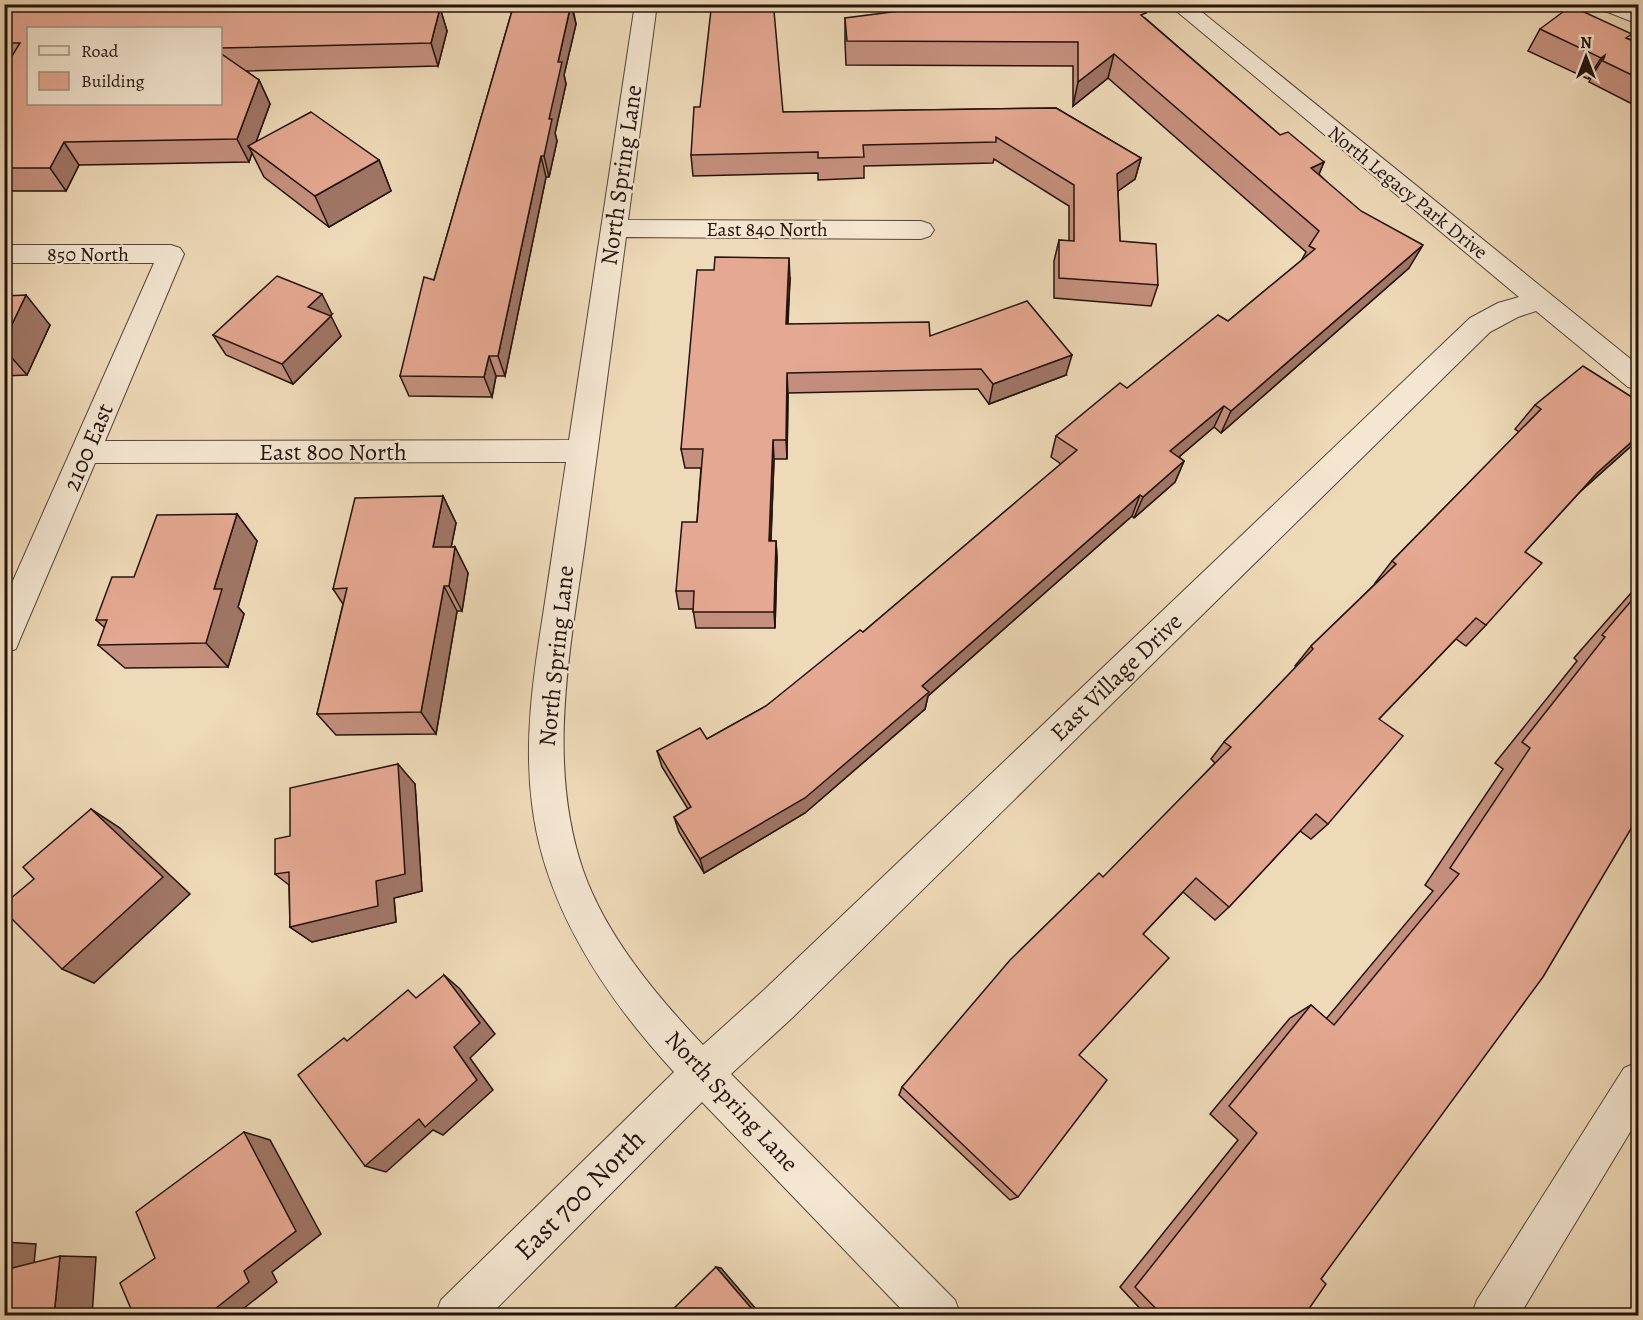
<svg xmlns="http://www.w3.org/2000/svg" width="1643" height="1320" font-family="Alegreya,serif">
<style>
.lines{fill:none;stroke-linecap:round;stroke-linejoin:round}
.minor-casing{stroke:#564438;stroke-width:2}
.minor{fill:#f4e6d1;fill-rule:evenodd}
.wall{fill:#c5907e;stroke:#23130d;stroke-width:1.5;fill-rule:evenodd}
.shaded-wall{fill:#a07666;stroke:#23130d;stroke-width:1.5}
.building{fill:#e5a892;stroke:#23130d;stroke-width:1.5}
.labels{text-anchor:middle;stroke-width:4.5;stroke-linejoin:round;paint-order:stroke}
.far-street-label{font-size:20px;fill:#23130d;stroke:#f4e6d1}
.street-label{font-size:24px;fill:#23130d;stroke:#f4e6d1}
.near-street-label{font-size:28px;fill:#23130d;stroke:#f4e6d1}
</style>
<rect width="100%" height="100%" fill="#eed9b8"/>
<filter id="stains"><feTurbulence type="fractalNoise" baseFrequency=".00333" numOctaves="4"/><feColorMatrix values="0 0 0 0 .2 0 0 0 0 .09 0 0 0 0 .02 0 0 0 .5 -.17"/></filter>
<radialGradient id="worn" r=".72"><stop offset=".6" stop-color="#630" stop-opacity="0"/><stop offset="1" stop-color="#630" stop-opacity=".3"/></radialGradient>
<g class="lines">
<g class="minor-casing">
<g id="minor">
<path d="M635,4h22l-29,216 293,1 9,3 4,6 -4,6 -9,3 -295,-2c-13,97 -26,195 -39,292 -15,113 -42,230 -4,341 23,66 73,125 120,175l61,-55 706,-672 28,-15 21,-6 -351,-293h24l446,361v25l-10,-3 -92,-76 -18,6 -28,15 -698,686 -61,56 224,226 6,16h-53l-206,-214 -213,214h-54l6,-16 233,-228c-68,-74 -130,-165 -142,-268 -8,-64 1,-126 11,-189 8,-51 15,-102 23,-153l-471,1 -75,176 -4,10 -12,4v-52l150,-338h-150v-18h167l9,3 4,6 -79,187 464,-1z"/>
<polygon points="1598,4 1627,4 1638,10 1638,24 1600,9"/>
<polygon points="1638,1062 1638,1119 1519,1316 1471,1316 1477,1300 1624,1068"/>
</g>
</g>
<use href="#minor" class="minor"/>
</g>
<g class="wall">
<polygon points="514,4 572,4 576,24 564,75 566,84 555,133 557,141 549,177 546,177 505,376 496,376 492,397 409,396 400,376 434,280"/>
<path d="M247,5l1,4 192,-1 7,23 -9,35 -192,5 13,9 11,24 -14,38 123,18 12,31 -62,36 -65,-50 -12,-24 -3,9 -170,3 -13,26h-62v-122l2,-2h-2v-58h110zM220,28v76h-192z"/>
<polygon points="845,18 1145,18 1280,135 1324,162 1319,174 1409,268 1221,433 1214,427 1179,457 1184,461 1175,482 1134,518 1132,516 928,696 925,709 805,813 704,873 679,832 674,817 688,809 662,767 657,751 707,739 766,706 863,632 1061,464 1051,457 1056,436 1228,321 1301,261 1306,252 1108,78 1073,106 1073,66 846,65 845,42"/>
<polygon points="1540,29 1629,39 1638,43 1638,107 1589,82 1592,76 1588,79 1528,51"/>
<polygon points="1056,108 1141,158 1135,179 1118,191 1120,241 1158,285 1151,306 1054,298 1054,261 1059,240 1069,241 1069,206 994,159 993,163 864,166 864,178 818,180 818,173 693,176 691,155 783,112"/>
<polygon points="790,279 788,324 930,336 1066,375 989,404 978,389 788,393 787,459 774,459 771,541 776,541 777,558 775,628 696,628 693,609 679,609 676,591 697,522 701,468 685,468 681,449"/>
<polygon points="4,296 50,325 27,375 4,376"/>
<polygon points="332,314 330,316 341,336 293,384 226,355 213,335"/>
<polygon points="1638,401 1638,440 1580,492 1525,552 1486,625 1466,646 1456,639 1379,719 1328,824 1311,839 1300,831 1229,907 1215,920 1183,892 1143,934 1079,1055 1018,1197 1010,1200 899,1095 902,1087 1215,763 1211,759 1224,742 1296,667 1295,666 1311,646 1376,583 1375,583 1392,561 1519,432 1515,429 1535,405"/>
<polygon points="443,496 456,523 451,547 455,547 468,573 462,611 457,611 436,734 336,735 317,714 343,604 333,589"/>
<polygon points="237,514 257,541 238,607 244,614 228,667 125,668 98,645 105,628 96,620"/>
<polygon points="1638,585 1638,819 1637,820 1321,1279 1304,1316 1147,1316 1120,1287 1238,1140 1210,1114 1290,1018 1311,1005 1326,1019 1433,891 1425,885 1503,769 1495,763 1577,661 1574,658"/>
<polygon points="415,784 422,891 394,898 396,922 312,942 290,927 289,885 275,874 290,836"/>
</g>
<g class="shaded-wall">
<polygon points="571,4 576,24 564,75 566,84 555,133 557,141 549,177 544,156 549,119 558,62"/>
<polygon points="440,8 447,31 438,66 431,43"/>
<polygon points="1114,54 1108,78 1073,106 1078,82"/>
<polygon points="1605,55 1592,76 1588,79 1601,58"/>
<polygon points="259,80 270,104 253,150 248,146 252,153 249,162 237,139"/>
<polygon points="64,142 79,165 66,191 50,168"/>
<polygon points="541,156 546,177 505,376 498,356"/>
<polygon points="1141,158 1135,179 1111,196 1117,174"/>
<polygon points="379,160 391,191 329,227 315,196"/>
<polygon points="1324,162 1314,186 1311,168"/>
<polygon points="1423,245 1409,268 1221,433 1231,411"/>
<polygon points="789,258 790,279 786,345 786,324"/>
<polygon points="322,294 332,314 319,327 308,307"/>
<polygon points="26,295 50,325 27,375 4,349 4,341"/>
<polygon points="331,316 341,336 293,384 282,364"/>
<polygon points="1072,355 1066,375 989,404 993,384"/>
<polygon points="489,356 496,376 492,397 484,377"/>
<polygon points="787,373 788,393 787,459 786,440"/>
<polygon points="1224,406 1214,427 1161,472 1170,451"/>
<polygon points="1638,436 1638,440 1575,496 1597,473"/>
<polygon points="773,440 774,459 770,558 769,541"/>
<polygon points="1184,461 1175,482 1134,518 1143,497"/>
<polygon points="1140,495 1132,516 928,696 925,709 805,813 704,873 700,859 922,686"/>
<polygon points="443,496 456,523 446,573 433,547"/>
<polygon points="237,514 257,541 238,607 244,614 228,667 206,643 214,589"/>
<polygon points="776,541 777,558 775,628 774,612"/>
<polygon points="455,547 468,573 462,611 449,586"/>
<polygon points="444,586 457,611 436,734 421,712"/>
<polygon points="398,764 415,784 422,891 394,898 396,922 312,942 290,927 376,881"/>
<polygon points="91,809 120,828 190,894 94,983 62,969"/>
<polygon points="444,975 460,989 495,1034 470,1058 493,1090 443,1135 433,1130 386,1172 365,1166 454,1047"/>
<polygon points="244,1132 270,1140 321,1234 272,1272 277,1282 234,1316 206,1316 244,1271"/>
<polygon points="4,1242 36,1244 33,1273 4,1273"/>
<polygon points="60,1256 96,1257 92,1316 54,1316"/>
<polygon points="716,1267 721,1268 762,1316 758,1316"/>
</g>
<g class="building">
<polygon points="13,4 113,7 111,10 247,5 245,9 440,8 431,43 220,48 220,28 28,28 28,104 220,104 220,53 259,80 237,139 64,142 50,168 4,168 4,69 20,43 4,43 4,9 11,8"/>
<polygon points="514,4 571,4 558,62 562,62 549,119 552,119 544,156 541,156 498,356 489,356 484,377 400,376 424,277 434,280"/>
<polygon points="954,4 1136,4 1146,13 1141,15 1280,135 1288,132 1324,162 1311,168 1361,211 1423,245 1231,411 1224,406 1170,451 1184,461 1143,497 1140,495 922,686 929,692 805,798 700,859 674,817 691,807 657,751 700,728 707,739 766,706 860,630 863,632 1077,450 1056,436 1120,383 1127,388 1218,315 1228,321 1315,249 1309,246 1319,231 1114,54 1078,82 1078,42 847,41 845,18"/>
<polygon points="1571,6 1632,34 1626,38 1638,43 1638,78 1603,61 1605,55 1601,58 1540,29"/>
<polygon points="711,10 774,11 783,112 1056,108 1141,158 1117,174 1120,241 1156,244 1158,285 1059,278 1059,240 1074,241 1074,185 996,137 996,142 863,145 864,157 818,158 818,152 691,155 694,107 700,107"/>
<polygon points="311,112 379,160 315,196 248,146"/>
<polygon points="715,257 789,258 786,324 929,322 930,336 1027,301 1072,355 993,384 981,369 787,373 786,440 773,440 769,541 776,541 774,612 693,612 694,591 676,591 682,522 697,522 703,449 681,449 697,270 714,270"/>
<polygon points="277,276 322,294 308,307 331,316 282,364 213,335"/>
<polygon points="26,295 4,341 4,296"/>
<polygon points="1583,366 1638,401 1638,436 1597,473 1525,552 1542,563 1486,625 1476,618 1379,719 1403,736 1328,824 1316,814 1229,907 1196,878 1143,934 1169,958 1079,1055 1107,1080 1018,1197 902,1087 1010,960 1099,873 1103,877 1231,747 1224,742 1313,649 1311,646 1396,564 1392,561 1541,409 1535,405"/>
<polygon points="443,496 433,547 455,547 449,586 444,586 421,712 317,714 347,588 333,589 355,498"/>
<polygon points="237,514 214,589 222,589 206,643 98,645 107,620 96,620 112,577 134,577 157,515"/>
<polygon points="1638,593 1638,817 1543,977 1321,1279 1326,1284 1304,1316 1163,1316 1135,1287 1257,1133 1229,1106 1311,1005 1334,1025 1459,874 1450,868 1530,748 1522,742 1605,637 1602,635"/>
<polygon points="398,764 405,874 376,881 378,906 290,927 289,872 275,874 275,839 290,836 290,788"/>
<polygon points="91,809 163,877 62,969 4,911 4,904 34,879 23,867"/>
<polygon points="444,975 480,1023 454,1047 477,1080 425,1127 419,1119 365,1166 298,1075 344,1038 347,1041 408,990 416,998"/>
<polygon points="244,1132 296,1231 244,1271 249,1282 206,1316 134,1316 120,1283 155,1258 136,1212"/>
<polygon points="60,1256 54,1316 4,1316 4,1270"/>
<polygon points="716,1267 758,1316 666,1316"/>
</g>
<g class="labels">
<g class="far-street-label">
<text transform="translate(1408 192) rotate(39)" y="7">North Legacy Park Drive</text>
<text x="767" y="236">East 840 North</text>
<text x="88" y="261">850 North</text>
</g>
<g class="street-label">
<text transform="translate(621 175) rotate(-82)" y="8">North Spring Lane</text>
<text transform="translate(88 447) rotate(-67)" y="8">2100 East</text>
<text x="333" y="460">East 800 North</text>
<text transform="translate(556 656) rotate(-84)" y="8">North Spring Lane</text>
<text transform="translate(1116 677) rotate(-44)" y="8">East Village Drive</text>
<text transform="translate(732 1101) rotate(47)" y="8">North Spring Lane</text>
</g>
<g class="near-street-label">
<text transform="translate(579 1194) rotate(-45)" y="10">East 700 North</text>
</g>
</g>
<rect width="1643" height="1320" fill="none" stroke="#eed9b8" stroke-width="24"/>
<rect x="6" y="6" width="1631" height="1308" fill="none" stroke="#23130d" stroke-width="3"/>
<rect x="12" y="12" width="1619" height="1296" fill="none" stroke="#23130d" stroke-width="1.5"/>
<rect x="27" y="27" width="195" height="78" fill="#f4e6d1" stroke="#a09283" stroke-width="1.5"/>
<rect x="39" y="46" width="30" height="9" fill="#f4e6d1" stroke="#a09283" stroke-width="1.5"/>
<text x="81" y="57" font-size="18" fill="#23130d">Road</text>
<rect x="39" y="72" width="30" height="18" fill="#e5a892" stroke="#a09283" stroke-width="1.5"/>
<text x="81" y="87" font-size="18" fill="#23130d">Building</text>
<g transform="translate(1586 57)" stroke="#f4e6d1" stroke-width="4.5" paint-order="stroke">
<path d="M0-4.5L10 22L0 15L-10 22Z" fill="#23130d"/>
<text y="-9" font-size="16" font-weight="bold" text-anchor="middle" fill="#23130d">N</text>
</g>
<rect width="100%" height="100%" filter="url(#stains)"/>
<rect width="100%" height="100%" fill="url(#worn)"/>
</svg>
